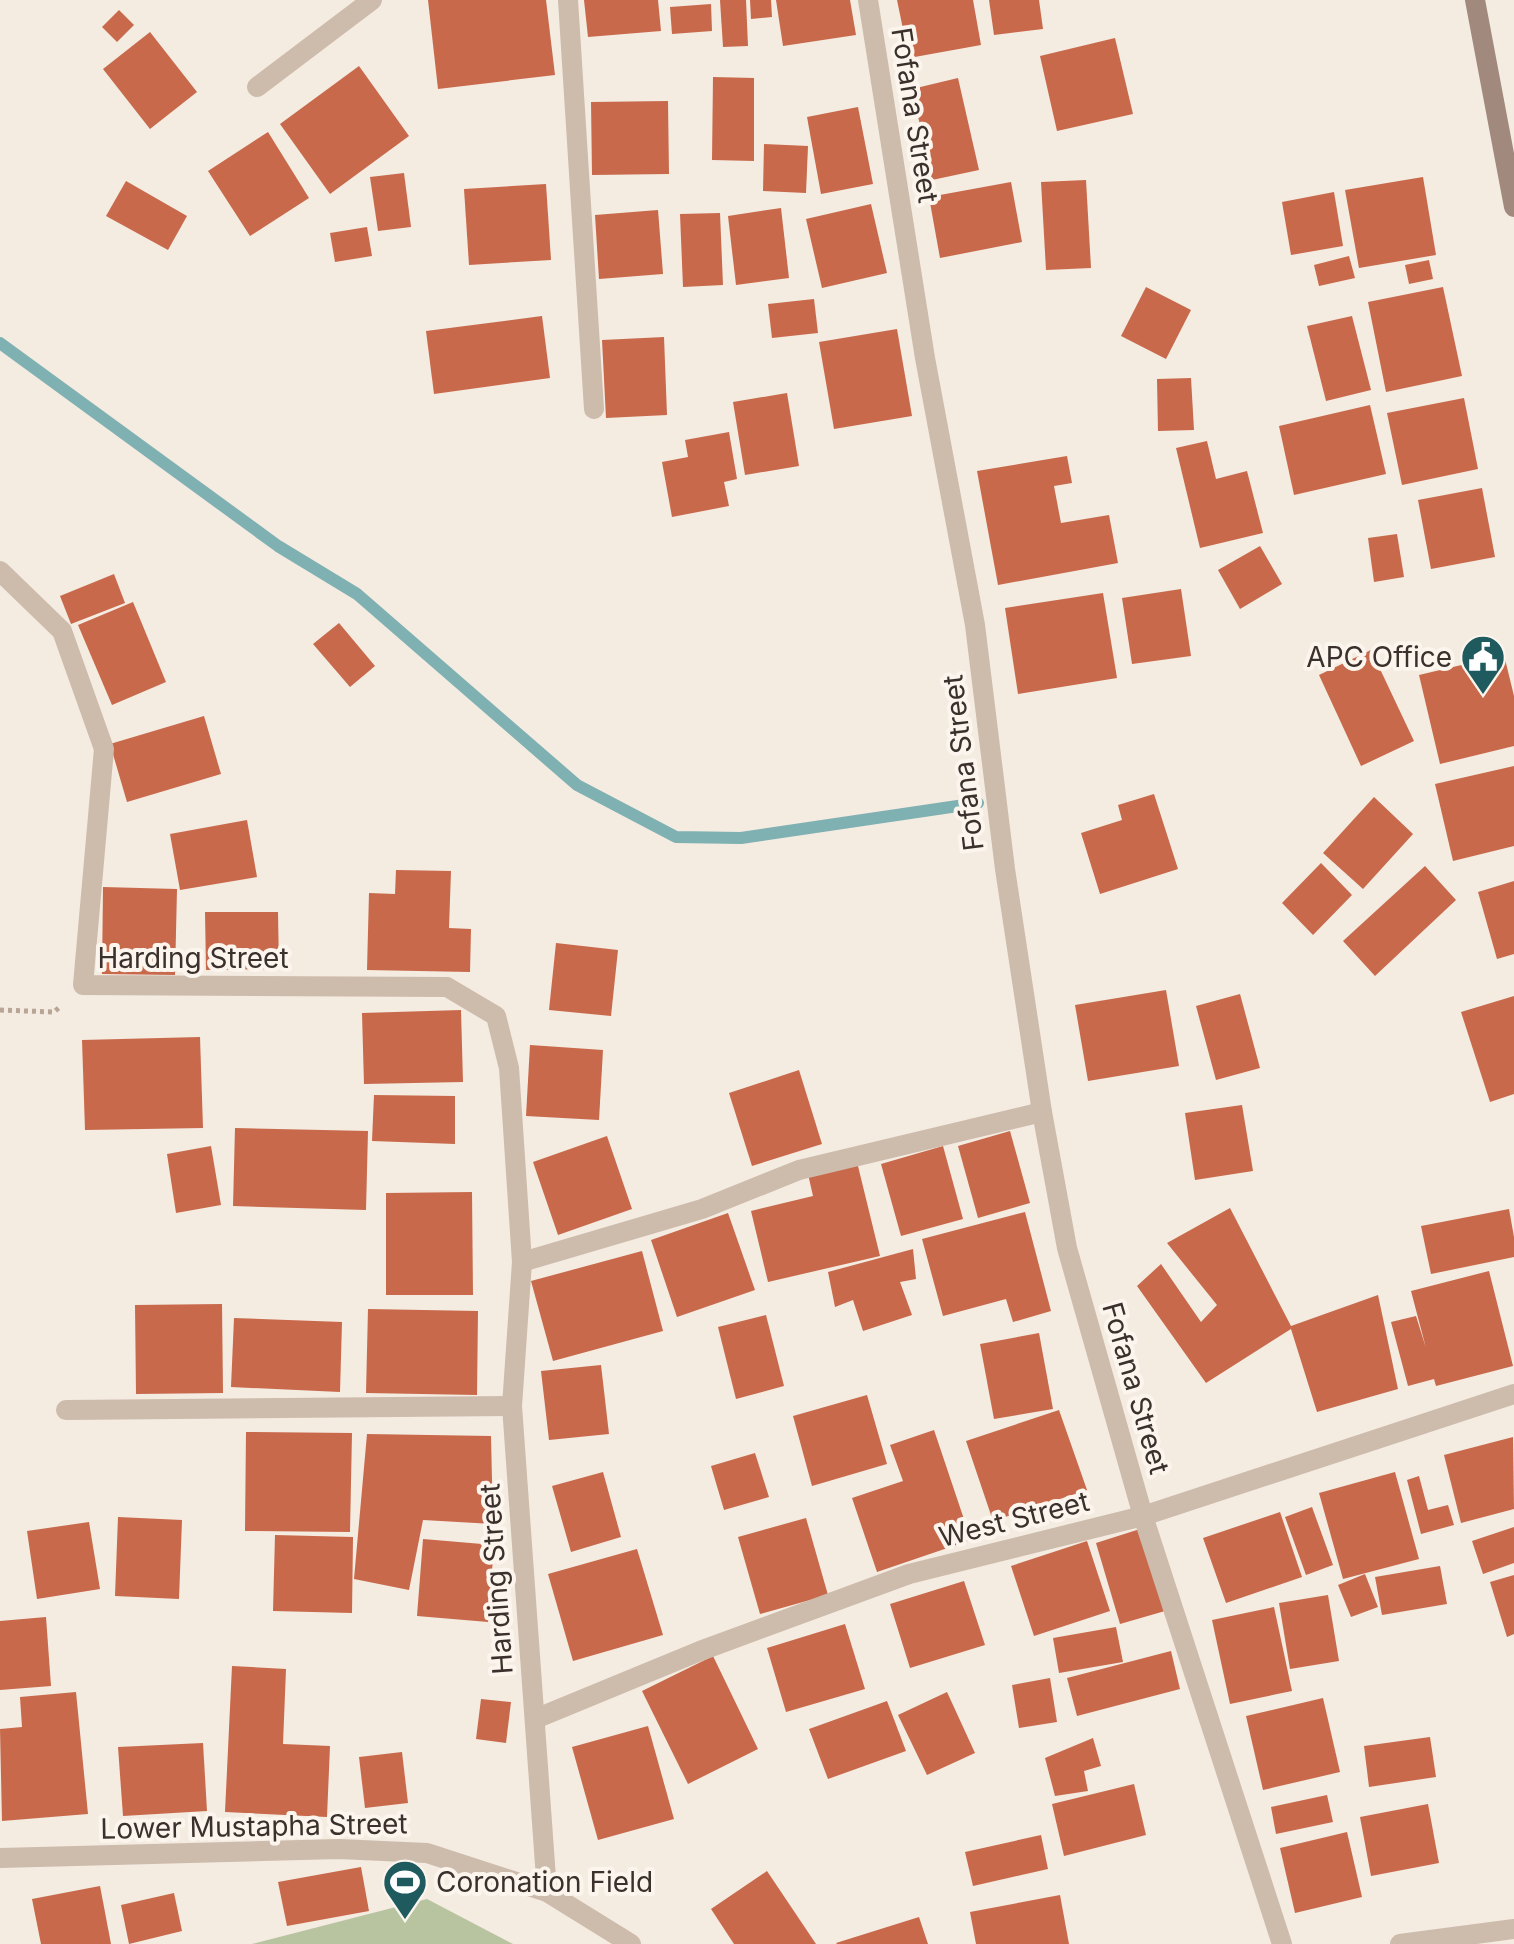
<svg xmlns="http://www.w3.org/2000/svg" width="1514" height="1944" font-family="Inter,sans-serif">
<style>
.green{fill:#b8c4a0}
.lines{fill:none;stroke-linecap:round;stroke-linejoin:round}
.stream{stroke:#7fb0b2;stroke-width:12}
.building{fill:#c8694b}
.path{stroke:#b9a596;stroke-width:5;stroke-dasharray:4 4;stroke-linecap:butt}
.street{stroke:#cdbbac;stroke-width:20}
.secondary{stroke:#a18a7d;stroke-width:20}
.labels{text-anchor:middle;stroke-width:8;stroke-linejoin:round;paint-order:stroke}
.street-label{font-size:28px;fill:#3b302b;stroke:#fbf5ee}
.poi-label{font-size:28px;fill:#3b302b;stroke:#fbf5ee;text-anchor:end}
</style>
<rect width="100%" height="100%" fill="#f4ebe1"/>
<polygon class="green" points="427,1899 513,1944 252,1944"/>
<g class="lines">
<polyline class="stream" points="0,343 278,546 357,594 577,785 676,837 741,838 978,803"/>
</g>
<g class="building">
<polygon points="428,0 546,0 555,75 438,89"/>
<polygon points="584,0 658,0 661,31 588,37"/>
<polygon points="720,0 746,0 748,46 723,47"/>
<polygon points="750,0 771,0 772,17 751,19"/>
<polygon points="776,0 850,0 856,35 783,46"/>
<polygon points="897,0 973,0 981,45 909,58"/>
<polygon points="989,0 1039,0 1043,29 994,35"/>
<polygon points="711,4 712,31 672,34 670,7"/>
<polygon points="119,10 134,25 117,42 102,27"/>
<polygon points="150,32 197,92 150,129 103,69"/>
<polygon points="1115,38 1133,114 1057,131 1040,56"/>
<polygon points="359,66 409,136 330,194 280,124"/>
<polygon points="713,77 754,78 754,161 712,160"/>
<polygon points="958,78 979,170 932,180 912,89"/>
<polygon points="668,101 669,174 592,175 591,102"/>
<polygon points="858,107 873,184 821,194 807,117"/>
<polygon points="268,132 309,198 250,236 208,171"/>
<polygon points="764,144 808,146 806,193 763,191"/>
<polygon points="404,173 411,227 378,231 370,177"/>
<polygon points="1423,177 1436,255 1359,268 1345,190"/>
<polygon points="1086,180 1091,268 1046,270 1041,182"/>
<polygon points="126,181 187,216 168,250 106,216"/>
<polygon points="1011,182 1022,242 940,258 929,197"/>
<polygon points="546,184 551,260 469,265 464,189"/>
<polygon points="1334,192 1343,246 1291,255 1282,202"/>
<polygon points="871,204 887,273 822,288 806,219"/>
<polygon points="781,208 789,278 736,285 728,216"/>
<polygon points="658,210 663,274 599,279 595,215"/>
<polygon points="720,213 723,285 683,287 680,214"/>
<polygon points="367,227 372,256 335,262 330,233"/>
<polygon points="1349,256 1355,278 1319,286 1314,265"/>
<polygon points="1429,260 1433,279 1409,284 1405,265"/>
<polygon points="1146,287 1191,310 1166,359 1121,336"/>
<polygon points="1443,287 1462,376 1386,392 1368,302"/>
<polygon points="814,299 818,333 772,338 768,304"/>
<polygon points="542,316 550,378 434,394 426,331"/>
<polygon points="1352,316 1371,390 1326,401 1307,326"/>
<polygon points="897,329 912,416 834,429 819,342"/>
<polygon points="664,337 667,415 606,418 602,340"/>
<polygon points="1191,378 1194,430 1158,431 1157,379"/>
<polygon points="787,393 799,466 745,475 733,402"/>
<polygon points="1464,398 1478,469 1402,485 1387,413"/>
<polygon points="1370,405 1386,474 1294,495 1279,426"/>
<polygon points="729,432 737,479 724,482 729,506 672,517 662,462 688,457 685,440"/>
<polygon points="1207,441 1216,479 1247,471 1263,533 1200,548 1176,448"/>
<polygon points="1067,456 1072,483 1054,486 1061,523 1109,515 1118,563 998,585 977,471"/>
<polygon points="1482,488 1495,557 1431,569 1418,500"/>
<polygon points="1397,534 1404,577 1374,582 1368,538"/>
<polygon points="1260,546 1282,584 1240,609 1218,570"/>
<polygon points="114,574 125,603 71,624 60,596"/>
<polygon points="1181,589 1191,656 1132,664 1122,598"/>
<polygon points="1103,593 1117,678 1018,694 1005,608"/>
<polygon points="133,602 166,682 112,705 78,625"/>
<polygon points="339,623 375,666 350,687 313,644"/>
<polygon points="1371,650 1414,741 1361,766 1319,675"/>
<polygon points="1504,655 1514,696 1514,746 1440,764 1419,675"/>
<polygon points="204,716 221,774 127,802 110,744"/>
<polygon points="1514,766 1514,846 1453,861 1435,784"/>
<polygon points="1154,794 1178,869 1100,894 1081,833 1122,820 1118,805"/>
<polygon points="1374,797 1413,834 1363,889 1323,853"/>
<polygon points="247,820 257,877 180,890 170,834"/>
<polygon points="1321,863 1352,895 1313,935 1282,903"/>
<polygon points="1425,866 1456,900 1375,976 1343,941"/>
<polygon points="396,870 451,871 449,928 471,929 470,972 367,970 369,893 395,894"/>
<polygon points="1514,881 1514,954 1497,959 1478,892"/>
<polygon points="103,887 177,889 175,975 102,974"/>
<polygon points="205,912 278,912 279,969 206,970"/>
<polygon points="556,943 618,950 611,1016 549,1010"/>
<polygon points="1166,990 1179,1066 1088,1081 1075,1005"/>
<polygon points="1240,994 1260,1068 1216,1080 1196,1006"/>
<polygon points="1514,996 1514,1094 1490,1102 1461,1012"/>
<polygon points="461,1010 463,1082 364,1084 362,1013"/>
<polygon points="200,1037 203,1128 85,1130 82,1040"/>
<polygon points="530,1045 603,1050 599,1120 526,1116"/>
<polygon points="799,1070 822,1144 752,1166 729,1093"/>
<polygon points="374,1095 455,1096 455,1144 372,1141"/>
<polygon points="1242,1105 1253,1171 1195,1180 1185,1113"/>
<polygon points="235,1128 368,1131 366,1210 233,1206"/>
<polygon points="1010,1131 1030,1203 978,1218 958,1146"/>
<polygon points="607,1136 632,1209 558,1235 533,1162"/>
<polygon points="211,1146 221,1205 176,1213 167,1154"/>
<polygon points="943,1146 963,1219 901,1236 881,1164"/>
<polygon points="857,1162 880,1256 768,1282 751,1211 813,1196 808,1174"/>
<polygon points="472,1192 473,1295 386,1295 386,1193"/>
<polygon points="1230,1208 1291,1326 1378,1295 1398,1389 1317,1412 1291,1329 1206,1383 1137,1286 1161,1264 1201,1322 1217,1305 1167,1243"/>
<polygon points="1509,1209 1514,1237 1514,1257 1431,1274 1421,1226"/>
<polygon points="1025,1212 1051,1311 1013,1322 1006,1299 943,1316 922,1239"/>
<polygon points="728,1213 755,1290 677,1317 651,1240"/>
<polygon points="913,1249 916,1279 900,1282 912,1315 863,1331 853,1300 835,1307 828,1272"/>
<polygon points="642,1251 663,1331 553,1361 531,1281"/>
<polygon points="1489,1271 1513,1366 1436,1386 1434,1379 1408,1386 1391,1322 1416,1316 1426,1348 1411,1291"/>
<polygon points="222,1304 223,1393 136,1394 135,1305"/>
<polygon points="368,1309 478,1311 477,1395 366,1393"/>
<polygon points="766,1315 784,1386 736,1399 718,1327"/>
<polygon points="234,1318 342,1322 340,1392 231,1387"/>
<polygon points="1039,1333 1053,1409 994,1419 980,1344"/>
<polygon points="601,1365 609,1434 549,1440 541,1371"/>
<polygon points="867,1395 887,1464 812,1486 793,1416"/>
<polygon points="1059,1410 1087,1490 993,1521 966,1441"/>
<polygon points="934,1430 971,1540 877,1572 852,1498 903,1481 890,1445"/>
<polygon points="246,1432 352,1433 350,1532 245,1531"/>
<polygon points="367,1434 491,1436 493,1524 423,1520 409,1590 354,1579"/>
<polygon points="1513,1437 1514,1509 1461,1523 1444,1455"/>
<polygon points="755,1453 769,1497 724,1510 711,1466"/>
<polygon points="603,1472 621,1537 571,1552 552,1486"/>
<polygon points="1395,1472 1419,1559 1343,1579 1319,1493"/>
<polygon points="1419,1476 1428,1510 1448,1505 1454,1525 1421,1534 1407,1480"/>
<polygon points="1312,1507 1333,1565 1306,1575 1285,1517"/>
<polygon points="1280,1512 1302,1577 1226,1603 1203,1538"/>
<polygon points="118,1517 182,1520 179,1599 115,1596"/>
<polygon points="806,1518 828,1595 760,1614 738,1537"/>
<polygon points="89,1522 100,1589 37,1599 27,1531"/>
<polygon points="1514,1527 1514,1563 1483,1574 1472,1541"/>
<polygon points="1140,1529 1165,1611 1120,1624 1096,1543"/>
<polygon points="275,1535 353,1537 352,1613 273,1611"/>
<polygon points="423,1539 494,1545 488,1622 417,1616"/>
<polygon points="1087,1541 1110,1611 1034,1636 1011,1566"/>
<polygon points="637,1549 663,1635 573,1661 548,1574"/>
<polygon points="1440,1566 1447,1604 1382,1615 1375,1577"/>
<polygon points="1365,1574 1378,1607 1351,1617 1338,1585"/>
<polygon points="1514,1575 1514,1634 1507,1637 1490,1582"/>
<polygon points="964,1581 985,1645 910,1668 890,1604"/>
<polygon points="1328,1595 1339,1661 1290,1669 1279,1603"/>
<polygon points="1274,1607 1292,1691 1230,1704 1212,1620"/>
<polygon points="46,1617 51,1686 0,1690 0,1621"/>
<polygon points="845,1624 865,1689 786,1712 767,1648"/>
<polygon points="1116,1627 1123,1662 1059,1673 1053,1638"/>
<polygon points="1171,1651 1180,1689 1077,1716 1067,1678"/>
<polygon points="713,1656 758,1749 688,1784 642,1691"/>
<polygon points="232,1666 286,1669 283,1744 330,1746 327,1817 225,1812"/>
<polygon points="1050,1678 1057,1722 1019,1728 1012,1685"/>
<polygon points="76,1692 88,1814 2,1821 0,1729 22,1727 20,1697"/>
<polygon points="947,1692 975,1753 927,1775 898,1715"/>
<polygon points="1323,1698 1340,1772 1263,1790 1246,1716"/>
<polygon points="481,1699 511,1702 506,1743 476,1739"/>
<polygon points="887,1701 906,1751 828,1779 809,1729"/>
<polygon points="648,1726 674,1819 598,1840 572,1747"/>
<polygon points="1430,1737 1436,1777 1369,1787 1364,1746"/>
<polygon points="1093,1738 1101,1766 1084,1771 1088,1791 1055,1796 1045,1758"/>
<polygon points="203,1743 207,1811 123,1816 118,1747"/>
<polygon points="402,1752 408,1803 365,1808 359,1757"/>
<polygon points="1134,1784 1146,1835 1064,1856 1052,1804"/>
<polygon points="1327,1795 1333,1822 1276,1834 1271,1807"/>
<polygon points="1428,1804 1439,1863 1371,1876 1360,1817"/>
<polygon points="1347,1832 1362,1897 1295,1913 1280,1848"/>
<polygon points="1041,1835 1048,1869 973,1886 965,1852"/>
<polygon points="361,1867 369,1911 287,1926 278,1882"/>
<polygon points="767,1871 816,1944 734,1944 711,1909"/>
<polygon points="100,1886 111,1944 41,1944 32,1899"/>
<polygon points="174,1893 182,1931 129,1944 121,1905"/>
<polygon points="1060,1895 1069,1944 976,1944 970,1912"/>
<polygon points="919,1917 928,1944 837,1944 836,1943"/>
</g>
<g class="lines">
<polyline class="path" points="0,1010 54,1012 61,1006"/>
<g class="street">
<polyline points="568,0 594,409"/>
<polyline points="868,0 925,358 975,625 1005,869 1042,1112 1067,1248 1143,1516 1282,1944"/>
<polyline points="257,87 372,0"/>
<polyline points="0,571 62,631 104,749 83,985 447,987 496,1016 509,1068 522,1262 512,1406 547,1892"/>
<polyline points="522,1262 702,1209 799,1170 1042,1112"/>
<polyline points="66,1410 512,1406"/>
<polyline points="535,1719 700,1651 909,1574 1143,1516 1514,1394"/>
<polyline points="0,1858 339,1849 427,1853 547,1892 631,1944"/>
<polyline points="1400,1944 1514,1929"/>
</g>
<polyline class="secondary" points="1475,0 1514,207"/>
</g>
<defs>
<g id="civic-pin" transform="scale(2.3)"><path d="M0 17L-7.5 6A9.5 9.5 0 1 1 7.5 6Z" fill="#1f5a5e" stroke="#fbf5ee"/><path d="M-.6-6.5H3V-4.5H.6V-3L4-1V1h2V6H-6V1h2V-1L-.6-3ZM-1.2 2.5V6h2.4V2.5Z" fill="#fff"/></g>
<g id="stadium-pin" transform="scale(2.3)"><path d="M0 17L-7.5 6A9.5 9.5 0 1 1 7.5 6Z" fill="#1f5a5e" stroke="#fbf5ee"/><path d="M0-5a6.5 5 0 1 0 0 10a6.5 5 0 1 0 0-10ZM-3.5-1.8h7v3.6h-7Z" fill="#fff"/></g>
</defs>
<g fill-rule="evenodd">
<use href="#civic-pin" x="1483" y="657"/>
<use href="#stadium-pin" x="405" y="1882"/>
</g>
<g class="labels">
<g class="street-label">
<text transform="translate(915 115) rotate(81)" y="10">Fofana Street</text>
<text transform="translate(963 763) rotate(-97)" y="10">Fofana Street</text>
<text x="193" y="968">Harding Street</text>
<text transform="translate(1136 1388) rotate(74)" y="10">Fofana Street</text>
<text transform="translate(1014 1519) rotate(-14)" y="10">West Street</text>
<text transform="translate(496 1579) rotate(-94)" y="10">Harding Street</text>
<text transform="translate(254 1826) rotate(-1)" y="10">Lower Mustapha Street</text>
</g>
<g class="poi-label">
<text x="1452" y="667">APC Office</text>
<text x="436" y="1892" text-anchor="start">Coronation Field</text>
</g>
</g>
</svg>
